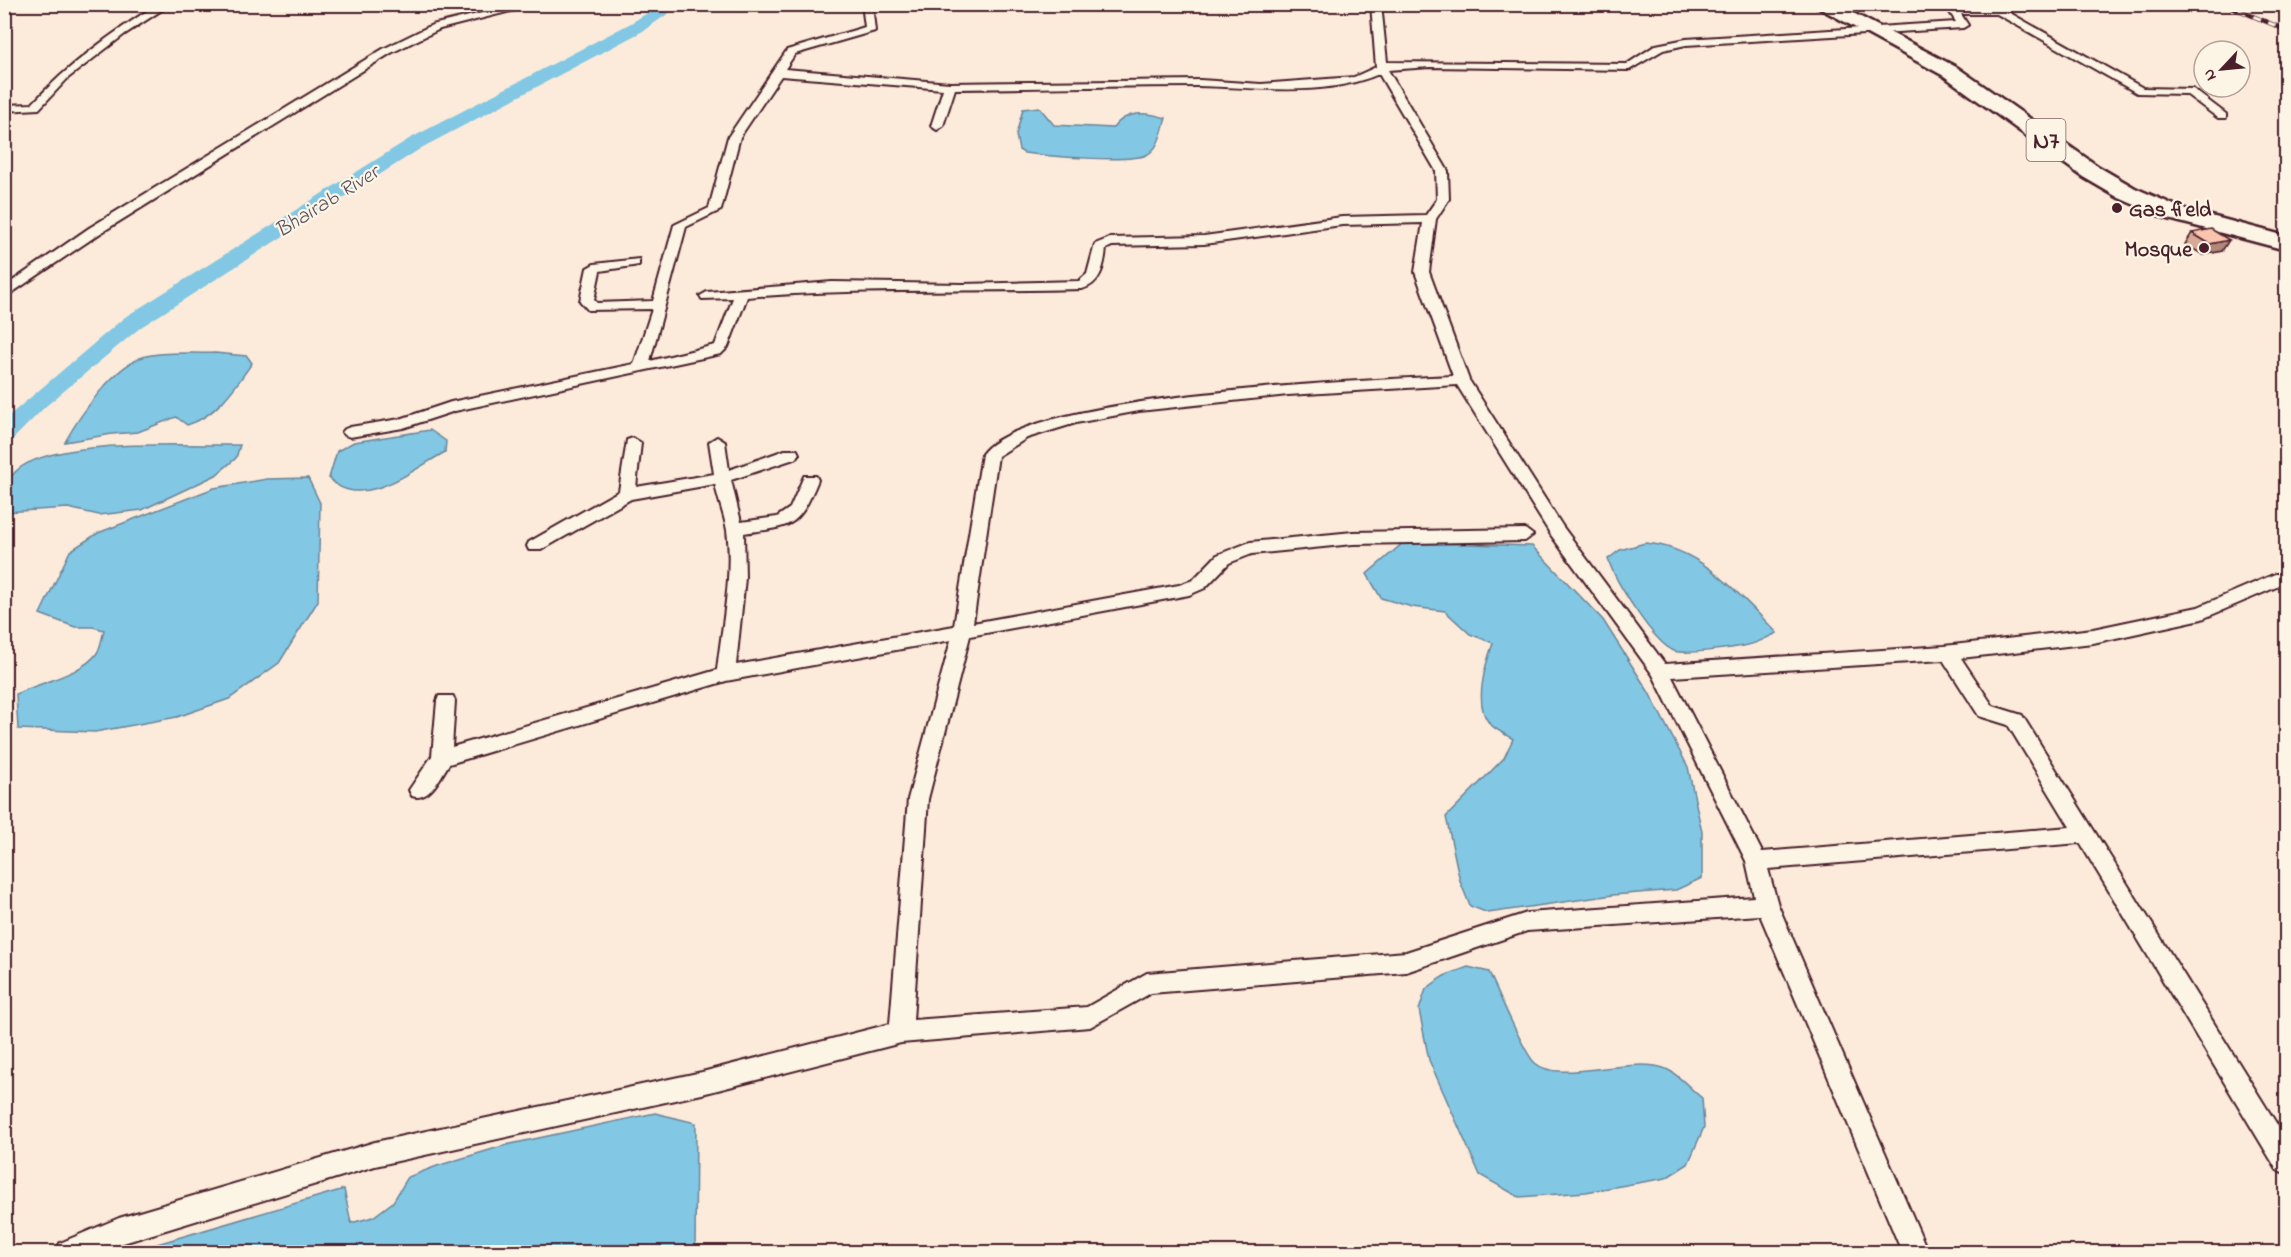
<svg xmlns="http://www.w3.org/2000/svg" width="2291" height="1257" font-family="'Indie Flower',sans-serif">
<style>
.water{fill:#82c7e3;stroke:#6c8499;stroke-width:1.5}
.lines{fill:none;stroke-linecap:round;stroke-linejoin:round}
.river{fill:#82c7e3;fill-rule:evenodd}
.street-casing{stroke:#4a1f2b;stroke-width:4}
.highway-casing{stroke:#4a1f2b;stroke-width:5}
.street{fill:#fcf5e5;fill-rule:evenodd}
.highway{fill:#fcf5e5;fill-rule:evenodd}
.rail-casing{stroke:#4a1f2b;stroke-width:4.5}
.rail{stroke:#fcf5e5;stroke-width:3;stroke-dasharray:8;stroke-linecap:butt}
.wall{fill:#d8a996;stroke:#4a1f2b;stroke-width:1.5}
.shaded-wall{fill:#b0897a;stroke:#4a1f2b;stroke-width:1.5}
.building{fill:#fbc4ae;stroke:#4a1f2b;stroke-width:1.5}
.poi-dot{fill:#4a1f2b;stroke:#fcf5e5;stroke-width:2}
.labels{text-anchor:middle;stroke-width:4.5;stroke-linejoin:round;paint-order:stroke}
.far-water-label{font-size:22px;font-style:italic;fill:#5b5162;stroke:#fcf5e5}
.far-poi-label{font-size:22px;font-weight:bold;fill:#4a1f2b;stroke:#fcf5e5;text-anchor:start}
.shield{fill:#fcf5e5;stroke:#7f5f63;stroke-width:1.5}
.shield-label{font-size:24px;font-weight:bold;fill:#4a1f2b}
</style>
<rect width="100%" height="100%" fill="#fcebda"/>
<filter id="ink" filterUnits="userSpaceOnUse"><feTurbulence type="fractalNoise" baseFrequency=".0167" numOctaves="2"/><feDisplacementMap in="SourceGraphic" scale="12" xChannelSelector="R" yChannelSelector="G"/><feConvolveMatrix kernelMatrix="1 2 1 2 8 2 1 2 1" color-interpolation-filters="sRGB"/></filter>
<g filter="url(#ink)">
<g class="water">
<path d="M1039,107l15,18 59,3c13,-18 33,-16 53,-10 -4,12 -7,32 -20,37 -17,8 -101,1 -122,-2l-5,-3 -3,-15 7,-26z"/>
<path d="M215,353l32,3 5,7c-16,23 -36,54 -65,62l-11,-8 -38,15 -26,2 -47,8c15,-27 50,-78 81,-86 21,-5 47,-2 69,-3z"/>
<path d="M430,430l16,11 -1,11c-31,17 -85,61 -116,26l8,-27 17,-9z"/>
<path d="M240,445l-4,13 -20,17 -74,35 -43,5 -31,-7 -63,4c-1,-18 0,-34 16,-45 42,-29 166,-21 219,-22z"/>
<path d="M308,478l12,25 -2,98 -39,62 -50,36 -52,18 -82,15 -77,-3 -2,-35c22,-11 67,-20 81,-41 4,-6 5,-16 7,-23l-11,-3h-18l-35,-13 30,-63 28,-18 116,-45 53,-9z"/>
<path d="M1404,542l128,4 71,74 45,71 40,76 14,65v46l-26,12 -63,5 -125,18 -18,-7 -10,-25 -14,-64 58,-59 9,-19c-8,-5 -19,-10 -24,-16 -16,-20 -3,-60 4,-80l-23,-9 -25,-23 -33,-4 -31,-9 -14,-24z"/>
<path d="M1645,543c56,4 95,52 132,90 -9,4 -19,10 -29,12 -14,3 -63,10 -74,6 -21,-9 -59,-70 -66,-92l12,-9z"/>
<path d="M1468,967l21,5c9,19 34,80 46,91 24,22 97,-8 131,6 13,5 25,21 36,29l2,29 -16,37 -22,14 -80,14 -67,5 -39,-22 -51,-115 -10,-50 7,-21 18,-13z"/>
<polygon points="655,1113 696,1123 695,1252 130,1252 344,1189 351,1223 373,1217 393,1202 408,1177 437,1166 506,1145"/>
</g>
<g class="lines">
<polygon class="river" points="662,4 682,4 643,31 423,147 141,327 46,406 13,439 4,442 4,420 125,317 409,139 631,23"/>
<g class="street-casing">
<g id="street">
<path d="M158,4h13l-46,30 -57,44 -29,31 -35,2v-6l28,-1c37,-40 80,-71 126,-100z"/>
<polygon points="519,4 539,4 440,29 391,53 99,234 4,298 4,287 89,228 383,49 432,25"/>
<path d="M862,4h10l3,27 -80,23 -10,15 165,14 250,-3 61,4 93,-7 22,-10 -5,-63h10l6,58 240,2 29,-19 30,-6 270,-17 -7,-11 1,-2h53l140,79 50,1 33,25v4h-8l-32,-24 -49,-1 -140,-79h-36l7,11 -5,3 -277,17 -23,5 -34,20 -199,-3 -42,3 60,101 1,28 -13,20 -7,53 40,108 94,147 102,137 279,-18 149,-17 105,-22 77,-33h11v9l-84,36 -109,24 -132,15 32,48 29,9 264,424v34l-9,-3 -197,-327 -312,26 10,36 150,347h-26l-142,-337 -233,16 -121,41 -255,21 -61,34 -189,16 -199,51 -327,72 -255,78 -21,8h-43l4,-9 59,-25 256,-76 327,-70 188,-48 18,-225 43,-159 -225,41 -277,83c-9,13 -19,38 -37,32l-3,-6 23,-34 5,-55 2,-5h14l2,5 -3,46 265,-77c5,-45 16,-95 10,-140 -3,-16 -9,-30 -12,-46l-84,15 -90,51h-12l-2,-4 2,-4 90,-51 8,-51 6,-2 8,5 -5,44 78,-13 -5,-32 8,-5 8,5 4,28 56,-20h12l2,4 -2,4 -66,22 10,42 36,-5 13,-9 14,-32h12l2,4c-20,48 -24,46 -74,53l1,45 -9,87 218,-39 28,-172c42,-60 390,-74 471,-78l-38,-104 8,-49 -81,2 -138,19 -92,2 -6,3c-2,17 -5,35 -24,40 -112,3 -223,-1 -335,8l-19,50 -7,7 -266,57 -52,17 -53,9 -5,-2 -3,-3 3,-3 5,-2 50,-8 51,-17 183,-38 18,-55 -64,1 -8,-9 7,-33 7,-4 45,-5v6l-39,6 -6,29 3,3 56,-2 21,-76 35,-17 19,-71 59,-87 78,-23zM1379,74l57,97 1,28 -11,16 -84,2 -138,19 -94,2 -15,6 -8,30 -8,7 -116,3 -131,-2 -125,10 -7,4 2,3 31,-1 -18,47 -65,16 36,-134 35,-17 19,-73 41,-61 162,13 -12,37 6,4 6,-4 12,-37c81,-1 162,-3 243,-3 59,1 125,12 181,-12zM1457,385l94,150 102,140 93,186 8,36 -227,16 -121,39 -259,21 -60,34 -174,13 15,-221 42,-163 219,-41 16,-7 24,-25 23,-9 101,-10 172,-3 8,-6 -8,-6 -172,3 -103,10 -33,13 -24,25 -14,5 -206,38 25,-167 29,-18 49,-15 63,-12 149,-16zM1943,660l36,56 29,9 62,102 -308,25 -90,-175z"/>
</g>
</g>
<g class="highway-casing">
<polygon id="highway" points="1812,4 1836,4 1958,68 2099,167 2135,188 2181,208 2286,236 2286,250 2165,218 2119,198 2083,177 1944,76"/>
</g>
<use href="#street" class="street"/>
<use href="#highway" class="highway"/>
<g class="rail-casing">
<polyline id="rail" points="2224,4 2286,30"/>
</g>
<use href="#rail" class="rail"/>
</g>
<polygon class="wall" points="2192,233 2222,251 2203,255 2185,244"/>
<polygon class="shaded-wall" points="2229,240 2222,251 2203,255 2210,244"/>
<polygon class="building" points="2211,229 2229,240 2210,244 2192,233"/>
</g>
<g class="poi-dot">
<circle cx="2117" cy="208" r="6"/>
<circle cx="2204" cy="248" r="6"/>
</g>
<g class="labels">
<g class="far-water-label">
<text transform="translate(326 200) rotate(-32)" y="8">Bhairab River</text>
</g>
<g class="far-poi-label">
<text x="2129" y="216">Gas field</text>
<text x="2192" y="256" text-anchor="end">Mosque</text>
</g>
<rect class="shield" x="2026.5" y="119" width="39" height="42" rx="4.5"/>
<g class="shield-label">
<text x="2046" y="148">N7</text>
</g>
</g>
<rect width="2291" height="1257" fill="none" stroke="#fcf5e5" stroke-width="24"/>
<rect x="12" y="12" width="2267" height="1233" fill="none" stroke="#4a1f2b" stroke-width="2" filter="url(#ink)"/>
<g transform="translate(2222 69) rotate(244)"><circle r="28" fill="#fcf5e5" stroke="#b59f9b" stroke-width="1.5"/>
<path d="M0-4.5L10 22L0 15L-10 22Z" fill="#4a1f2b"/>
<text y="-9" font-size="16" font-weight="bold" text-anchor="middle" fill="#4a1f2b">N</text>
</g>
</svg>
